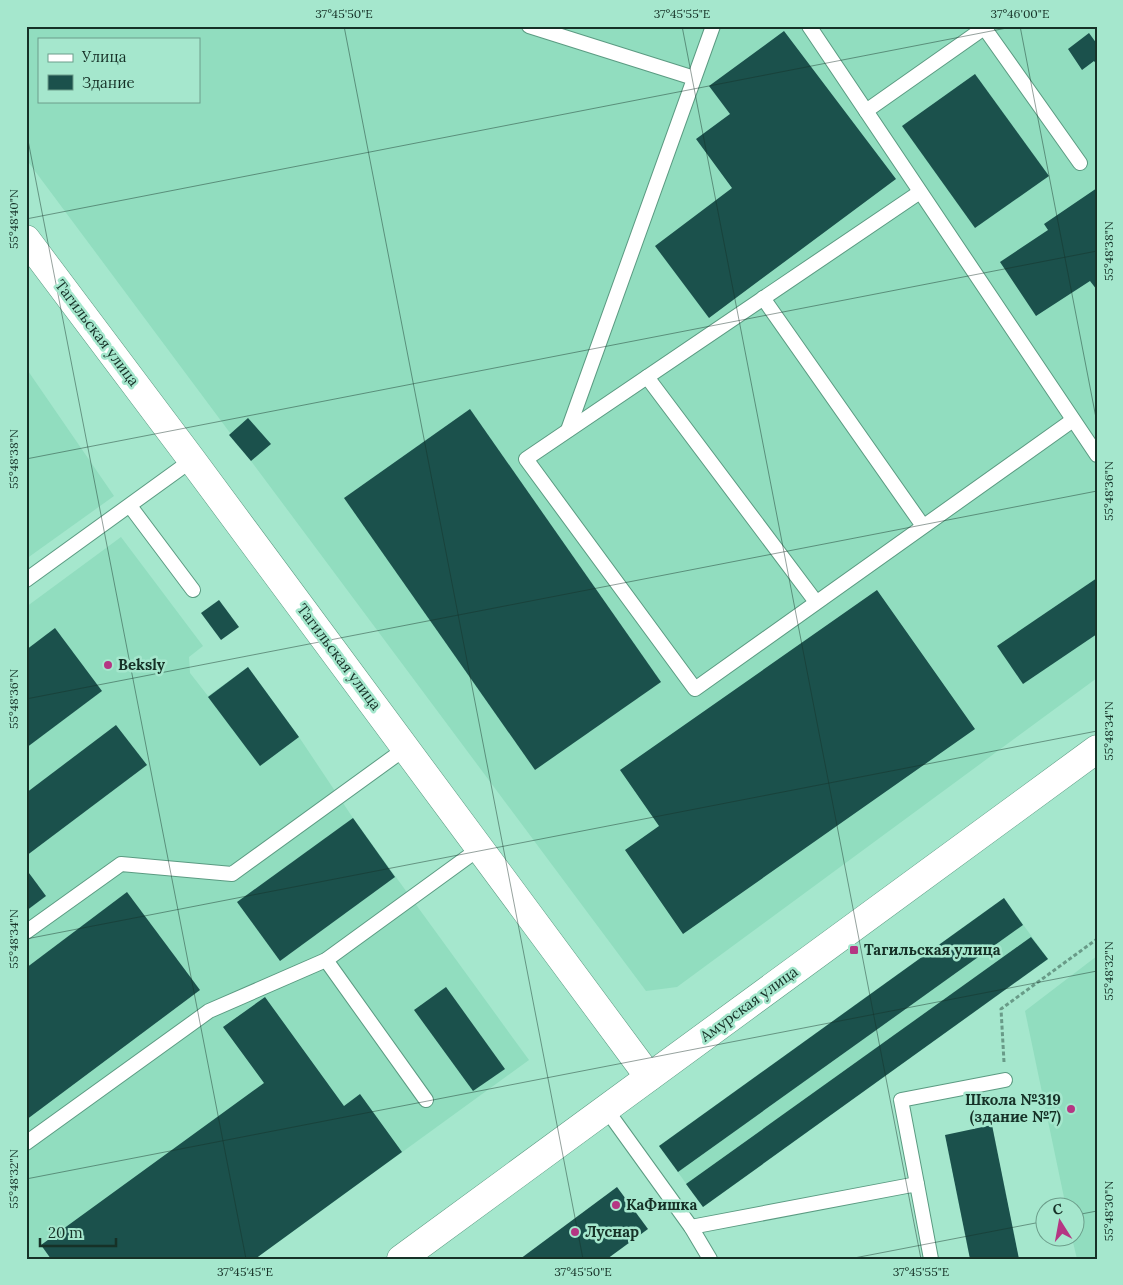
<svg xmlns="http://www.w3.org/2000/svg" width="1123" height="1285" font-family="Lora,serif">
<style>
.built{fill:#91ddbf;fill-rule:evenodd}
.building{fill:#1b514c}
.lines{fill:none;stroke-linecap:round;stroke-linejoin:round}
.service-casing{stroke:#5b9b82;stroke-width:16}
.tertiary-casing{stroke:#5b9b82;stroke-width:29}
.path{stroke:#699b88;stroke-width:3;stroke-dasharray:4 2.5;stroke-linecap:butt}
.service{stroke:#fff;stroke-width:14}
.tertiary{stroke:#fff;stroke-width:28}
.ticks{fill:none;stroke:#163127;stroke-width:1;stroke-opacity:0.45}
.poi-dot{fill:#b53683;stroke:#a5e7cd;stroke-width:2}
.labels{text-anchor:middle;stroke-width:5;stroke-linejoin:round;paint-order:stroke}
.street-label{font-size:15px;fill:#163127;stroke:#a5e7cd}
.poi-label{font-size:15px;font-weight:bold;fill:#163127;stroke:#a5e7cd;text-anchor:start}
.neatline{fill:none;stroke:#163127;stroke-width:2}
.ticks-label{font-size:12px;text-anchor:middle;fill:#163127}
</style>
<rect width="100%" height="100%" fill="#a5e7cd"/>
<g class="built">
<path d="M26,26h1071v652l-420,309 -31,4 -620,-832zM39,39h160v62h-160z"/>
<polygon points="26,368 114,496 26,559"/>
<polygon points="121,537 203,646 189,657 190,673 208,696 248,667 299,737 353,818 529,1060 255,1259 26,1259 26,607"/>
<polygon points="1004,898 1048,959 703,1207 659,1146"/>
<polygon points="1097,956 1097,1259 1077,1259 1072,1238 1076,1238 1076,1208 1066,1207 1025,1011"/>
</g>
<g class="building">
<polygon points="784,31 896,179 709,318 655,246 732,188 696,139 730,114 709,86"/>
<polygon points="1089,33 1097,44 1097,65 1094,61 1082,70 1068,49"/>
<polygon points="975,74 1049,176 975,228 902,126"/>
<polygon points="1097,188 1097,290 1090,281 1036,316 1000,262 1048,230 1044,224"/>
<polygon points="470,409 661,682 535,770 344,498"/>
<polygon points="248,418 271,444 251,461 229,435"/>
<polygon points="1097,578 1097,634 1023,684 997,646"/>
<polygon points="877,590 975,729 683,934 625,850 659,826 620,770"/>
<polygon points="219,600 239,627 221,640 201,613"/>
<polygon points="55,628 102,691 26,748 26,650"/>
<polygon points="248,667 299,737 260,766 208,697"/>
<polygon points="116,725 147,765 26,856 26,793"/>
<polygon points="353,818 395,877 280,961 237,902"/>
<polygon points="26,869 46,896 26,911"/>
<polygon points="127,892 200,990 26,1120 26,968"/>
<polygon points="1004,898 1023,925 678,1172 659,1146"/>
<polygon points="1031,937 1048,959 703,1207 686,1184"/>
<polygon points="446,987 505,1069 473,1091 414,1010"/>
<polygon points="265,997 344,1106 360,1094 402,1152 255,1259 51,1259 41,1245 264,1083 223,1027"/>
<polygon points="992,1125 1019,1259 970,1259 945,1135"/>
<polygon points="617,1187 648,1229 607,1259 520,1259"/>
</g>
<g class="lines">
<g class="service-casing">
<g id="service">
<polyline points="529,26 694,78"/>
<polyline points="809,26 1097,455"/>
<polyline points="983,26 1080,163"/>
<polyline points="866,111 984,28"/>
<polyline points="920,192 526,459 695,689 1073,420"/>
<polyline points="763,298 923,526"/>
<polyline points="647,377 816,602"/>
<polyline points="568,430 713,26"/>
<polyline points="130,506 193,590"/>
<polyline points="26,580 192,460"/>
<polyline points="26,932 121,864 232,874 406,748"/>
<polyline points="326,960 426,1100"/>
<polyline points="606,1109 691,1227 710,1259"/>
<polyline points="26,1143 209,1011 326,960 480,848"/>
<polyline points="917,1184 901,1100 1005,1080"/>
<polyline points="691,1227 917,1184 931,1259"/>
</g>
</g>
<g class="tertiary-casing">
<g id="tertiary">
<polyline points="26,239 192,460 649,1077"/>
<polyline points="401,1259 1097,749"/>
</g>
</g>
<polyline class="path" points="1004,1062 1001,1009 1097,939"/>
<use href="#service" class="service"/>
<use href="#tertiary" class="tertiary"/>
</g>
<path class="ticks" d="M344,26l239,1233M682,26l239,1233M1020,26l77,397M26,130l220,1129M26,219l991,-193M26,459l1071,-208M26,699l1071,-208M26,939l1071,-208M26,1179l1071,-208M1076,1215l21,-4M849,1259l197,-38"/>
<g class="poi-dot">
<circle cx="108" cy="665" r="5"/>
<rect x="849" y="945" width="10" height="10" rx="2.5"/>
<circle cx="1071" cy="1109" r="5"/>
<circle cx="616" cy="1205" r="5"/>
<circle cx="575" cy="1232" r="5"/>
</g>
<g class="labels">
<g class="street-label">
<text transform="translate(97 333) rotate(53)" y="5">Тагильская улица</text>
<text transform="translate(339 657) rotate(53)" y="5">Тагильская улица</text>
<text transform="translate(749 1004) rotate(-36)" y="5">Амурская улица</text>
</g>
<g class="poi-label">
<text x="118" y="670">Beksly</text>
<text x="864" y="955">Тагильская улица</text>
<text x="1061" y="1105" text-anchor="end">Школа №319<tspan x="1061" dy="17">(здание №7)</tspan></text>
<text x="626" y="1210">КаФишка</text>
<text x="585" y="1237">Луснар</text>
</g>
</g>
<rect width="1123" height="1285" fill="none" stroke="#a5e7cd" stroke-width="55"/>
<rect x="38" y="38" width="162" height="65" fill="#a5e7cd" stroke="#6c9e8b"/>
<rect x="48" y="54" width="25" height="8" fill="#ffffff" stroke="#6c9e8b"/>
<text x="82" y="62" font-size="15" fill="#163127">Улица</text>
<rect x="48" y="75" width="25" height="15" fill="#1b514c" stroke="#6c9e8b"/>
<text x="82" y="88" font-size="15" fill="#163127">Здание</text>
<g transform="translate(1060 1222) rotate(349)"><circle r="24" fill="#a5e7cd" stroke="#6c9e8b"/>
<path d="M0-4L9 19L0 12L-9 19Z" fill="#b53683"/>
<text y="-8" font-size="14" font-weight="bold" text-anchor="middle" fill="#163127">С</text>
</g>
<path d="M40 1238v8h76v-8" fill="none" stroke="#163127" stroke-width="2.5"/>
<text x="48" y="1238" font-size="15" fill="#163127" stroke="#a5e7cd" stroke-width="4" paint-order="stroke">20 m</text>
<rect x="28" y="28" width="1068" height="1230" class="neatline"/>
<g class="ticks-label">
<text x="344" y="18">37°45'50"E</text>
<text x="682" y="18">37°45'55"E</text>
<text x="1020" y="18">37°46'00"E</text>
<text transform="translate(14 219) rotate(-90)" y="4">55°48'40"N</text>
<text transform="translate(1109 251) rotate(-90)" y="4">55°48'38"N</text>
<text transform="translate(14 459) rotate(-90)" y="4">55°48'38"N</text>
<text transform="translate(1109 491) rotate(-90)" y="4">55°48'36"N</text>
<text transform="translate(14 699) rotate(-90)" y="4">55°48'36"N</text>
<text transform="translate(1109 731) rotate(-90)" y="4">55°48'34"N</text>
<text transform="translate(14 939) rotate(-90)" y="4">55°48'34"N</text>
<text transform="translate(1109 971) rotate(-90)" y="4">55°48'32"N</text>
<text transform="translate(14 1179) rotate(-90)" y="4">55°48'32"N</text>
<text transform="translate(1109 1211) rotate(-90)" y="4">55°48'30"N</text>
<text x="245" y="1276">37°45'45"E</text>
<text x="583" y="1276">37°45'50"E</text>
<text x="921" y="1276">37°45'55"E</text>
</g>
</svg>
